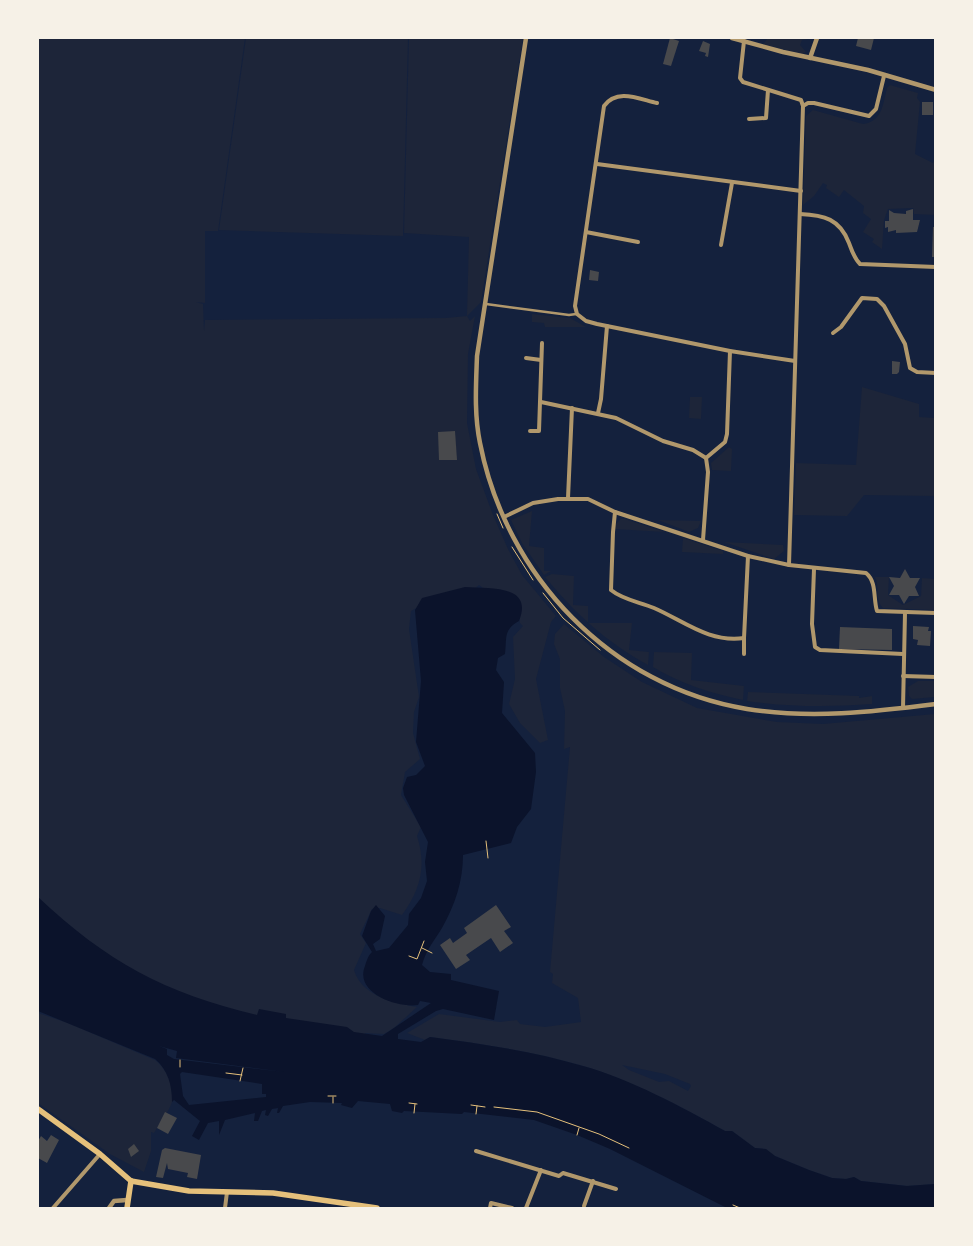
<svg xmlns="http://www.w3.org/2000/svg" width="973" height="1246" font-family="Montserrat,sans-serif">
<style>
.green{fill:#1d2539;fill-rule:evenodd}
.water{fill:#0b132b;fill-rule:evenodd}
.pier{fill:#14213d}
.building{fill:#48494c}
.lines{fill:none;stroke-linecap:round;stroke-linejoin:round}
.path{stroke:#e5c07b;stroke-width:1}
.pedestrian{stroke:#b1986c;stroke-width:2.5}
.minor{stroke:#b1986c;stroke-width:4}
.tertiary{stroke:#b1986c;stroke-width:4.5}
.primary{stroke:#e5c07b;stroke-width:5.5}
</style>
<rect width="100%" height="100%" fill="#14213d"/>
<g class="green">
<path d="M38,38h207l-27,193h-13v72l-9,-1 7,2 1,27 1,-11 241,-2 21,-2 2,-79 -65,-4 5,-195h114l-42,264 -14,14 3,5 5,-5 -7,38 -1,69 9,46 17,46 15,34 14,26 34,41 -5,6 -15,57 12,61 -8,3 -20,-20 -11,-19 6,-25 -2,-42 10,-11 -3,-3 -1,-9 -40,-29 -7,6 -32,5 -29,15 -2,18 10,68 -5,15 -1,21 7,26 -15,13 -4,23 20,32 -4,9c10,31 3,54 -15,79l-22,-7 -8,1 -12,25 6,9 -12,27c8,26 39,33 63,37l-23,21 -10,6 -19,-1 1,3 -116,-14 -78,-29 -93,-53 -41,-39z"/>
<polygon points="246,38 408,38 403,236 219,230"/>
<polygon points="815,38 802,40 800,45 806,52 803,54 763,45 767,39"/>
<path d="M890,85l28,8 -1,5 3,4 -5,52 18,9 2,-4 1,56 -22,-1 -1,-6 -25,1 -4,11 -2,29 -10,-7 2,-3 -11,-7 8,-13 -8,-6 1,-7 -20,-16 -5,7 -13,-9 1,-3 -4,-2 -9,13 -11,9 3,-89 7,-6 50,14c19,-2 20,-20 24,-36z"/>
<polygon points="532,314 570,318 586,327 545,327 544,323 532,322"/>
<polygon points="862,387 919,404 919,417 935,418 935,496 864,495 847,516 794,515 796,463 856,465"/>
<polygon points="690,397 702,397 701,419 689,418"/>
<polygon points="729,447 732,449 731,471 712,470 711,463"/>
<polygon points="532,511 529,546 544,548 544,571 551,571 544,575 522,543 511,520"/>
<polygon points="621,519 625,519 665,532 614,529 615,525"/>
<polygon points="658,520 701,521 698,528 689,532"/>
<polygon points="683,538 723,551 723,554 682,552"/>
<polygon points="724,542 783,545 784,551 774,559"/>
<path d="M552,574l22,2 -1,29 15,1v17h44l-3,27 20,2 -1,13c-43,-24 -71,-50 -103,-88z"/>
<path d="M875,577h14l-1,18 15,10 18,-9 1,-18 13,1v31l-52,-2c-9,-9 -3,-21 -8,-31z"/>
<path d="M564,624l40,33 38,25 55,26 80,14 46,2 112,-10v470l-28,2 -46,-5 -7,-4 -8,2 -14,-1 -23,-8 -34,-14 -10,-7 -10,-1 -23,-17h-7c-43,-24 -94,-51 -142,-65 -50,-15 -101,-22 -153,-29l-5,3 -18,-7 32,-19 61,8 17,-2 3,4 25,3 36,-5 -3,-24 -26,-15 1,-9 -3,-2 20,-225 -6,2 1,-38 -5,-23v-29l-6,-15 1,-10zM622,1065l43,9 25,10 1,2 -3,5 -19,-10 -10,1 -30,-12z"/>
<path d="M654,652l38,1 -1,27 53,6 -1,14c-33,-7 -62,-16 -90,-33z"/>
<polygon points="918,681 935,681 935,697 912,699 909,696 908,687"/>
<path d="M748,692l111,4v2l13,-2v8c-42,3 -83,3 -125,-3z"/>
<path d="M38,1013l30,10 87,37c11,8 21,27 17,42 -3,10 -13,22 -18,31l-3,-1v19l-7,21 -34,-18 -72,-51z"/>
</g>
<path class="water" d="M465,587c24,2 69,-3 54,34 -16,9 -12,17 -14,33l-7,4 -2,12 8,12 -2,31 33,40 1,19 -5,37 -14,18 -6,16 -48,12c0,26 -8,50 -21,73 -8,13 -16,22 -20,37l8,7 21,2v6l48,11 -5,29 -51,-11 -7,2 -38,23v5l23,3 9,-5c52,7 103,14 153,29 47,13 99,41 142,65h7l23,17 11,1 9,7 34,14 23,8 14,1 8,-2 7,4 46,5 28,-2v24h-208l-117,-59 -33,-14 -43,-15 -70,-8 -2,2 -58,-3 -2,2 -10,-2 -2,-7 -32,-3 -6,7 -11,-3 1,-2 -32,-1 -27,4 -4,7h-2l1,-5 -6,1 -4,7 -3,-1 1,-5 -4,1 -4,10h-4l1,-8 -30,7 -6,15v-14l-11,2 -9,17 -7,-4 8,-15 -26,-21 -2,2c0,-17 -4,-32 -17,-43l-117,-48v-114c69,65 127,96 219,118l2,-6 27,5v4l61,9 7,5 28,4 49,-33 -11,-2 -2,4c-21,3 -64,-12 -53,-39 2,-6 3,-10 7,-14l-10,-16 9,-25 5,-6 9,11 -5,23 -7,5 3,7 13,-3 19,-23 1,-11 12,-16 6,-17 -2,-19 3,-20 -24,-47 -1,-7 4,-11 9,-2 9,-9 -9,-24 5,-61 -6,-71 7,-12zM182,1072l80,12v10h4v3l-77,8 -6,-9 -3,-22z"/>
<polygon class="pier" points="159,1046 177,1051 176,1058 284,1072 174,1059 167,1055 167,1049"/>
<g class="building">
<polygon points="670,38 679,41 671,66 663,64"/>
<polygon points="858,38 874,38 871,50 856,46"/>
<polygon points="703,41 710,44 708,57 705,56 706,53 699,51"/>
<rect x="922" y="102" width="11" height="13"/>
<polygon points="913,209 913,220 920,220 917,232 896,233 896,230 888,232 888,227 885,228 885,221 889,221 889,210 894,213 906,214 906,211"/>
<polygon points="933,227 936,227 936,257 932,257"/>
<polygon points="590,270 599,272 598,281 589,280"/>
<polygon points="892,361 900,362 899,372 897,374 892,374"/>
<polygon points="455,431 457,460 439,460 438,432"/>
<polygon points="905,569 910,578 920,578 915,587 919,596 909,596 904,604 899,595 889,595 894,586 889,577 900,578"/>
<polygon points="913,626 929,627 928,631 931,631 930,646 917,645 918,640 913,639"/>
<polygon points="840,627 892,629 892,650 839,649"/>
<polygon points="496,905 511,927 504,931 513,943 500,952 491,938 466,955 470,960 456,969 440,945 450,938 453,943 467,933 464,928"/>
<polygon points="165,1112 177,1118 168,1134 157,1128"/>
<polygon points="51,1135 59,1140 47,1163 38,1158 38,1141 41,1136 47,1141"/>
<polygon points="134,1144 139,1151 131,1157 128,1149"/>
<polygon points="165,1148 201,1155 197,1179 187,1177 188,1173 168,1169 167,1163 163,1178 156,1177 162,1150"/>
</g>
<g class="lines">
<g class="path">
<polyline points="497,514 503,528"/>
<polyline points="512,547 533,580"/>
<polyline points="543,593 563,618 600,650"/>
<polyline points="486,841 488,858"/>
<polyline points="422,948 432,953"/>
<polyline points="409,956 417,959 424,941"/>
<polyline points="180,1067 180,1060"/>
<polyline points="226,1073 242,1075"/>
<polyline points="240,1081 243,1068"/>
<polyline points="328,1096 336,1096"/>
<polyline points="333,1103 333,1097"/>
<polyline points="409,1103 417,1104"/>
<polyline points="471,1105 485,1107"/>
<polyline points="494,1107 537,1112 599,1134 629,1148"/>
<polyline points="414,1113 415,1104"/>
<polyline points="476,1114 477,1106"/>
<polyline points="577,1135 579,1128"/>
<polyline points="733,1205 740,1208"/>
</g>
<polyline class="pedestrian" points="486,304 569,315 576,314"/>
<g class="minor">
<polyline points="744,41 740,78 743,82 801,100 803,106"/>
<path d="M657,103c-18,-4 -40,-15 -53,3l-29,200 2,8 9,7 11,3 133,27 65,10"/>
<polyline points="803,106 808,103 814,103 869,116 876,109 884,76"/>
<polyline points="749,119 766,118 768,90"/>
<polyline points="597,164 801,191"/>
<path d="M800,214c24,1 40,5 49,29 3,8 5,15 11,21l76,3"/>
<polyline points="586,232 638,242"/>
<polyline points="721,245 732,183"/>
<polyline points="833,333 841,327 862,298 877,299 884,306 905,344 910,368 917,372 936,373"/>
<polyline points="526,358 541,360"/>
<polyline points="541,402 616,418 663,441 693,450 706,458"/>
<polyline points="598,413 601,399 607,326"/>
<polyline points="530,431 539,431 542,343"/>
<polyline points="568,498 572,408"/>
<path d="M615,512l-2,20 -2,58c12,10 29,12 43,18 30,13 55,35 90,30l4,-82"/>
<path d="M504,517l29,-14 25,-4h30l27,13 133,44 41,9 77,8c11,9 7,25 11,38l59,2"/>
<polyline points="703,540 708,472 706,458 725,442 727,434 730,351"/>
<polyline points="789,565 803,106"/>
<polyline points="814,569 812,624 815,647 820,650 903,654"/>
<polyline points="744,638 744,654"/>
<polyline points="903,676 936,677"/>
<polyline points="903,708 905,613"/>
<polyline points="476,1151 559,1176 563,1173 616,1189"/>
<polyline points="584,1206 593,1181"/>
<polyline points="53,1208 100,1154"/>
<polyline points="225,1208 227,1192"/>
<polyline points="490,1208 491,1203 512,1208"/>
<polyline points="526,1208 541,1170"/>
</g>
<g class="tertiary">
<path d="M526,38l-49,318c-1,29 -3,58 3,87 26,133 131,244 267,266 63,10 126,3 189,-5"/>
<polyline points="732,38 783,52 868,70 936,90"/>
<polyline points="810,58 817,38"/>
<polyline points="109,1208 114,1201 127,1200"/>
</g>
<g class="primary">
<polyline points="38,1109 100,1154 131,1181"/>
<polyline points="131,1181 189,1191 273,1193 377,1208"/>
<polyline points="127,1208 131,1181"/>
</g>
</g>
<rect width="973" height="1246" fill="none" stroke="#f6f1e7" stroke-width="78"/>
</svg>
